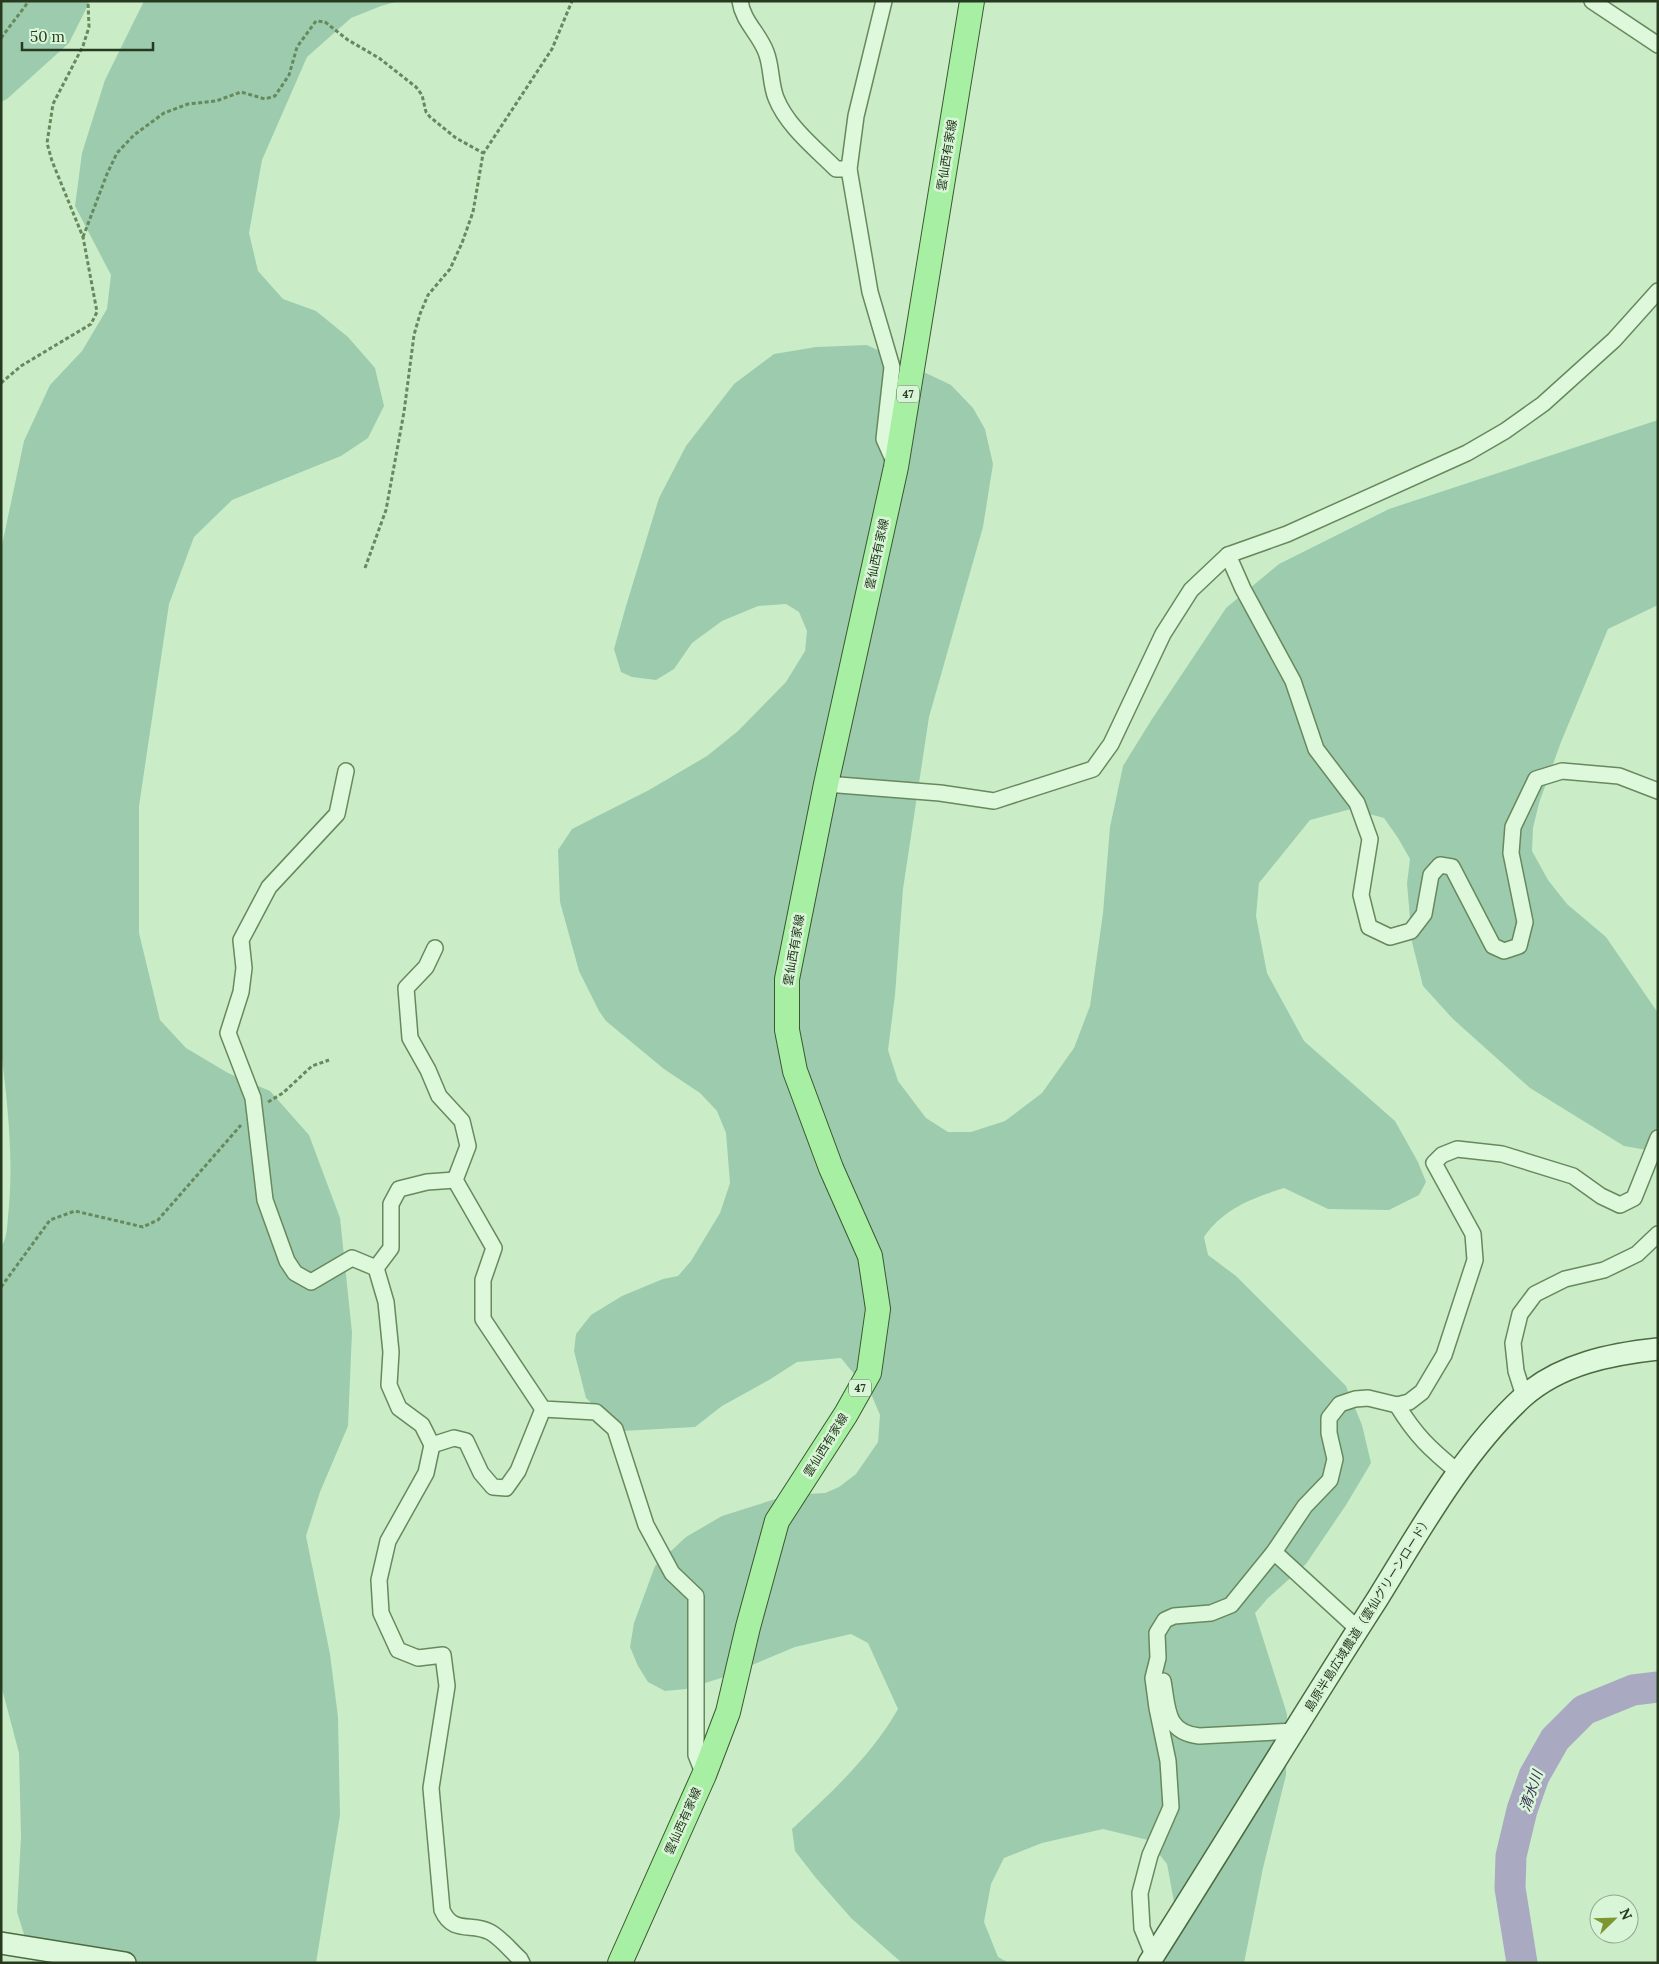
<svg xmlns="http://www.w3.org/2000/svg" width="1659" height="1964" font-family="Lora,'Noto Sans JP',serif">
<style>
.green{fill:#9cccad}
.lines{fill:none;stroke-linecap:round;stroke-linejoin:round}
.river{stroke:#a9aac2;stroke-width:31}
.street-casing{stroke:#67895d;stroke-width:18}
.secondary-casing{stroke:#4b6b40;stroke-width:24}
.primary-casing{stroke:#3c5731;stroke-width:26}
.path{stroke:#67895d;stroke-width:3;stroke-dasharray:4 2.5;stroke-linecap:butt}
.street{stroke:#ddf8db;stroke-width:15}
.secondary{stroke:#ddf8db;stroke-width:21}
.primary{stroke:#a7efa2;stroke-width:24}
.labels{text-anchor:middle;stroke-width:5;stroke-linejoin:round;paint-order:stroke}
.shield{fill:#d9f5d7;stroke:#5c7257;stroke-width:1}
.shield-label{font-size:11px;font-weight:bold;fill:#273a20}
.street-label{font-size:12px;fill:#273a20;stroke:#d9f5d7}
.water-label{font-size:14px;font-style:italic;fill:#383059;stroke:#d9f5d7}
</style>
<rect width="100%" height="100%" fill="#caedc8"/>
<g class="green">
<polygon points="1,1 90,1 69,43 7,99 1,102"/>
<path d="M144,1h255l-18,5 -30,12 -44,39 -45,103 -13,73 9,38 25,28 33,12 32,26 27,31 9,38 -16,32 -27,18 -109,44 -38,37 -25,67 -30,202v127l21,87 26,28 42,25 42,18 39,44 31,83 12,114 -4,94 -28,66 -14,44 24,118 8,63 2,98 -24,148h-265l-22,-13 -12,-38 4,-76 -2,-83 -18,-68v-438c6,-9 6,-19 7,-30 6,-55 0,-111 -7,-166v-501l23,-109 26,-56 32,-34 25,-42 4,-34 -36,-69 7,-53 23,-73z"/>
<path d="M867,345l84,40 22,23 12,21 8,35 -10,63 -54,190 -26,172 -8,106 -7,55 10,31 28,37 22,14h23l34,-11 37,-28 32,-45 16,-42 13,-93 7,-86 13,-61 29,-47 74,-111 53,-44 110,-55 269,-89v185l-50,24 -47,113 -22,61 -6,25 -1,23 16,29 19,24 39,33 52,76v139l-34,-6 -94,-58 -77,-69 -30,-33 -11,-44 -5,-59 3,-24 -12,-21 -14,-20 -33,-9 -41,11 -51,63 -3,33 11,57 37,68 91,80 23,41 8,20 -7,13 -30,15 -61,-1 -44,-21c-32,10 -61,21 -80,49l4,18 28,21 110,110 16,39 9,38 -25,42 -40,59 -38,34 -13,15 32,101 -1,61 -23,93 -19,95h-111l29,-18 12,-43 -7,-38 -19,-24 -45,-11 -61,14 -38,15 -13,26 -7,38 14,35 11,6h-107l-51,-45 -35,-40 -21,-27 -3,-22c39,-36 80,-74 106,-120l-30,-66 -17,-9 -56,13 -74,31 -35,11 -21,2 -17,-9 -10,-16 -8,-19 4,-24 21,-57 31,-29 36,-21 66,-21 37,-2 14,-6 17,-13 22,-32 2,-27 -8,-19 -31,-38 -44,4 -28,18 -47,26 -27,21 -73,4 -36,-33 -12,-47 2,-17 15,-19 31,-19 41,-17 15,-3 13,-15 29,-48 10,-30 -4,-50 -9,-22 -17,-18 -36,-24 -58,-48 -7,-10 -20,-40 -19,-69 -2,-52 14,-21 77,-39 58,-34 31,-25 48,-49 19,-31 2,-20 -8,-19 -13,-8 -28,2 -36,15 -30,22 -18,26 -18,11 -24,-3 -11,-5 -7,-23 12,-43 33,-108 27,-52 48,-62 40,-30 42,-7z"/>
</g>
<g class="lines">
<polyline class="river" points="1522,1963 1510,1888 1511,1856 1522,1810 1534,1776 1555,1739 1584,1710 1633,1690 1658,1687"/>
<g class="street-casing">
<g id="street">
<path d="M740,1c3,21 19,32 26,51 6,15 4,31 10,46 11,28 39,50 60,71h13"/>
<polyline points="884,1 856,116 849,169 870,292 892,367 884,439 896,466"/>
<polyline points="1592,1 1658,45"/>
<polyline points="1228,555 1243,589 1293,681 1316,749 1357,803 1370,839 1361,895 1369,927 1390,937 1411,931 1424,914 1431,875 1440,865 1452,867 1493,946 1504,951 1519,946 1525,922 1511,853 1513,827 1536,779 1562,771 1619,776 1658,791"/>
<path d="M346,771l-9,43 -68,73 -28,53 3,28 -3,24 -13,41 25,65 12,102 22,61 8,12 16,9 41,-24 24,10 10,34 5,50 -2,33 10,23 23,17 10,20 -6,28 -38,68 -9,39 2,33 17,37 20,8 25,-3 4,31 -16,102 11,122c11,25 30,12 48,22 11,6 21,19 30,27l2,4"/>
<polyline points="826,784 940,793 994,801 1093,769 1111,744 1163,634 1191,590 1228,555 1287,534 1467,453 1505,431 1543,404 1614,340 1658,291"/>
<polyline points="435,948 426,967 406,988 410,1038 428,1070 439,1096 462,1121 468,1146 455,1180 494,1248 483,1280 483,1319 543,1409 596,1412 615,1429 646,1525 672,1573 696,1596 696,1755 704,1775"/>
<polyline points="376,1268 391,1248 391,1204 399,1189 427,1182 455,1180"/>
<polyline points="1524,1396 1516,1371 1513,1343 1520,1314 1535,1294 1565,1279 1604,1270 1637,1254 1658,1234"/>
<path d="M1397,1405c19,31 33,44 61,67"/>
<polyline points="432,1445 454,1438 466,1441 481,1473 493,1487 506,1488 518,1471 543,1409"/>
<polyline points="1274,1552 1358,1629"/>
<path d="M1163,1681c5,27 2,51 36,55l96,-5"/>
<polyline points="1153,1955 1142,1928 1140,1893 1150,1855 1171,1807 1168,1761 1157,1708 1153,1678 1158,1658 1157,1633 1165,1620 1174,1616 1211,1613 1231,1605 1274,1552 1305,1506 1330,1480 1335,1459 1329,1433 1329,1418 1340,1404 1355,1399 1368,1398 1397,1405 1409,1402 1422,1392 1444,1355 1475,1260 1473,1234 1434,1163 1442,1155 1457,1149 1502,1154 1573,1176 1601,1196 1620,1205 1634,1198 1658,1138"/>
</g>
</g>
<g class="secondary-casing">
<g id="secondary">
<polyline points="1,1943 125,1963"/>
<path d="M1149,1963c77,-121 151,-244 229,-365 42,-68 86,-147 145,-201 37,-33 88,-43 135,-48"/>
</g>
</g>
<g class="primary-casing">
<polyline id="primary" points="620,1963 704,1775 728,1712 748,1627 777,1521 846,1414 869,1373 878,1309 870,1256 831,1168 795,1071 787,1030 787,979 826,784 896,467 972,1"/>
</g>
<g class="path">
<polyline points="1,38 29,1"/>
<polyline points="83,237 107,174 117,153 134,135 164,113 188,104 216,101 241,92 265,99 275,96 289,75 297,47 316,21 325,22 348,40 379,58 416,87 422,95 426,112 430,117 456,138 483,153"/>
<polyline points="1,383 21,366 91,324 97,312 83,237 52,161 47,143 53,104 83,46 89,27 88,1"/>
<polyline points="365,568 386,510 404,412 414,335 420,314 428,295 450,269 462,243 473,212 483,154 552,49 572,1"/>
<polyline points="268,1102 283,1093 312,1066 329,1060"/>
<polyline points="1,1287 50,1220 75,1211 143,1227 158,1220 241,1125"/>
</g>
<use href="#street" class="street"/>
<use href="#secondary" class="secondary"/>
<use href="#primary" class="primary"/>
</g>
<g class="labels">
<g class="shield">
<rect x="897" y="385.5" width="22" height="17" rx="4"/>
<rect x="849" y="1379.5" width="22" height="17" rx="4"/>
</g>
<g class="shield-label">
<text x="908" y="398">47</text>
<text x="860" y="1392">47</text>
</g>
<g class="street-label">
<text transform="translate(947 155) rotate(-81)" y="4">雲仙西有家線</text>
<text transform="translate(877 554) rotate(-78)" y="4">雲仙西有家線</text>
<text transform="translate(794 950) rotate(-80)" y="4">雲仙西有家線</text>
<text transform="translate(826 1445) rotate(-58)" y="4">雲仙西有家線</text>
<text transform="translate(1368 1614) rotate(-58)" y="4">島原半島広域農道（雲仙グリーンロード）</text>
<text transform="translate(683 1821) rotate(-66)" y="4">雲仙西有家線</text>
</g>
<g class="water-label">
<text transform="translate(1531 1791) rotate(-71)" y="5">清水川</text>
</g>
</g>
<rect width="1659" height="1964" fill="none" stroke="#273a20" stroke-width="5"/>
<g transform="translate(1614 1919) rotate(67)"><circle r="24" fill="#d9f5d7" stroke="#92aa8e"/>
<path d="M0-4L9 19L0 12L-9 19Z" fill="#7e962f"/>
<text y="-8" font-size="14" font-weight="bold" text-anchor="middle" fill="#273a20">N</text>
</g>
<path d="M22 42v8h131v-8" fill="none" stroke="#273a20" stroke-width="2.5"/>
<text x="30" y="42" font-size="15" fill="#273a20" stroke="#d9f5d7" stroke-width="4" paint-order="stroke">50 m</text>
</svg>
